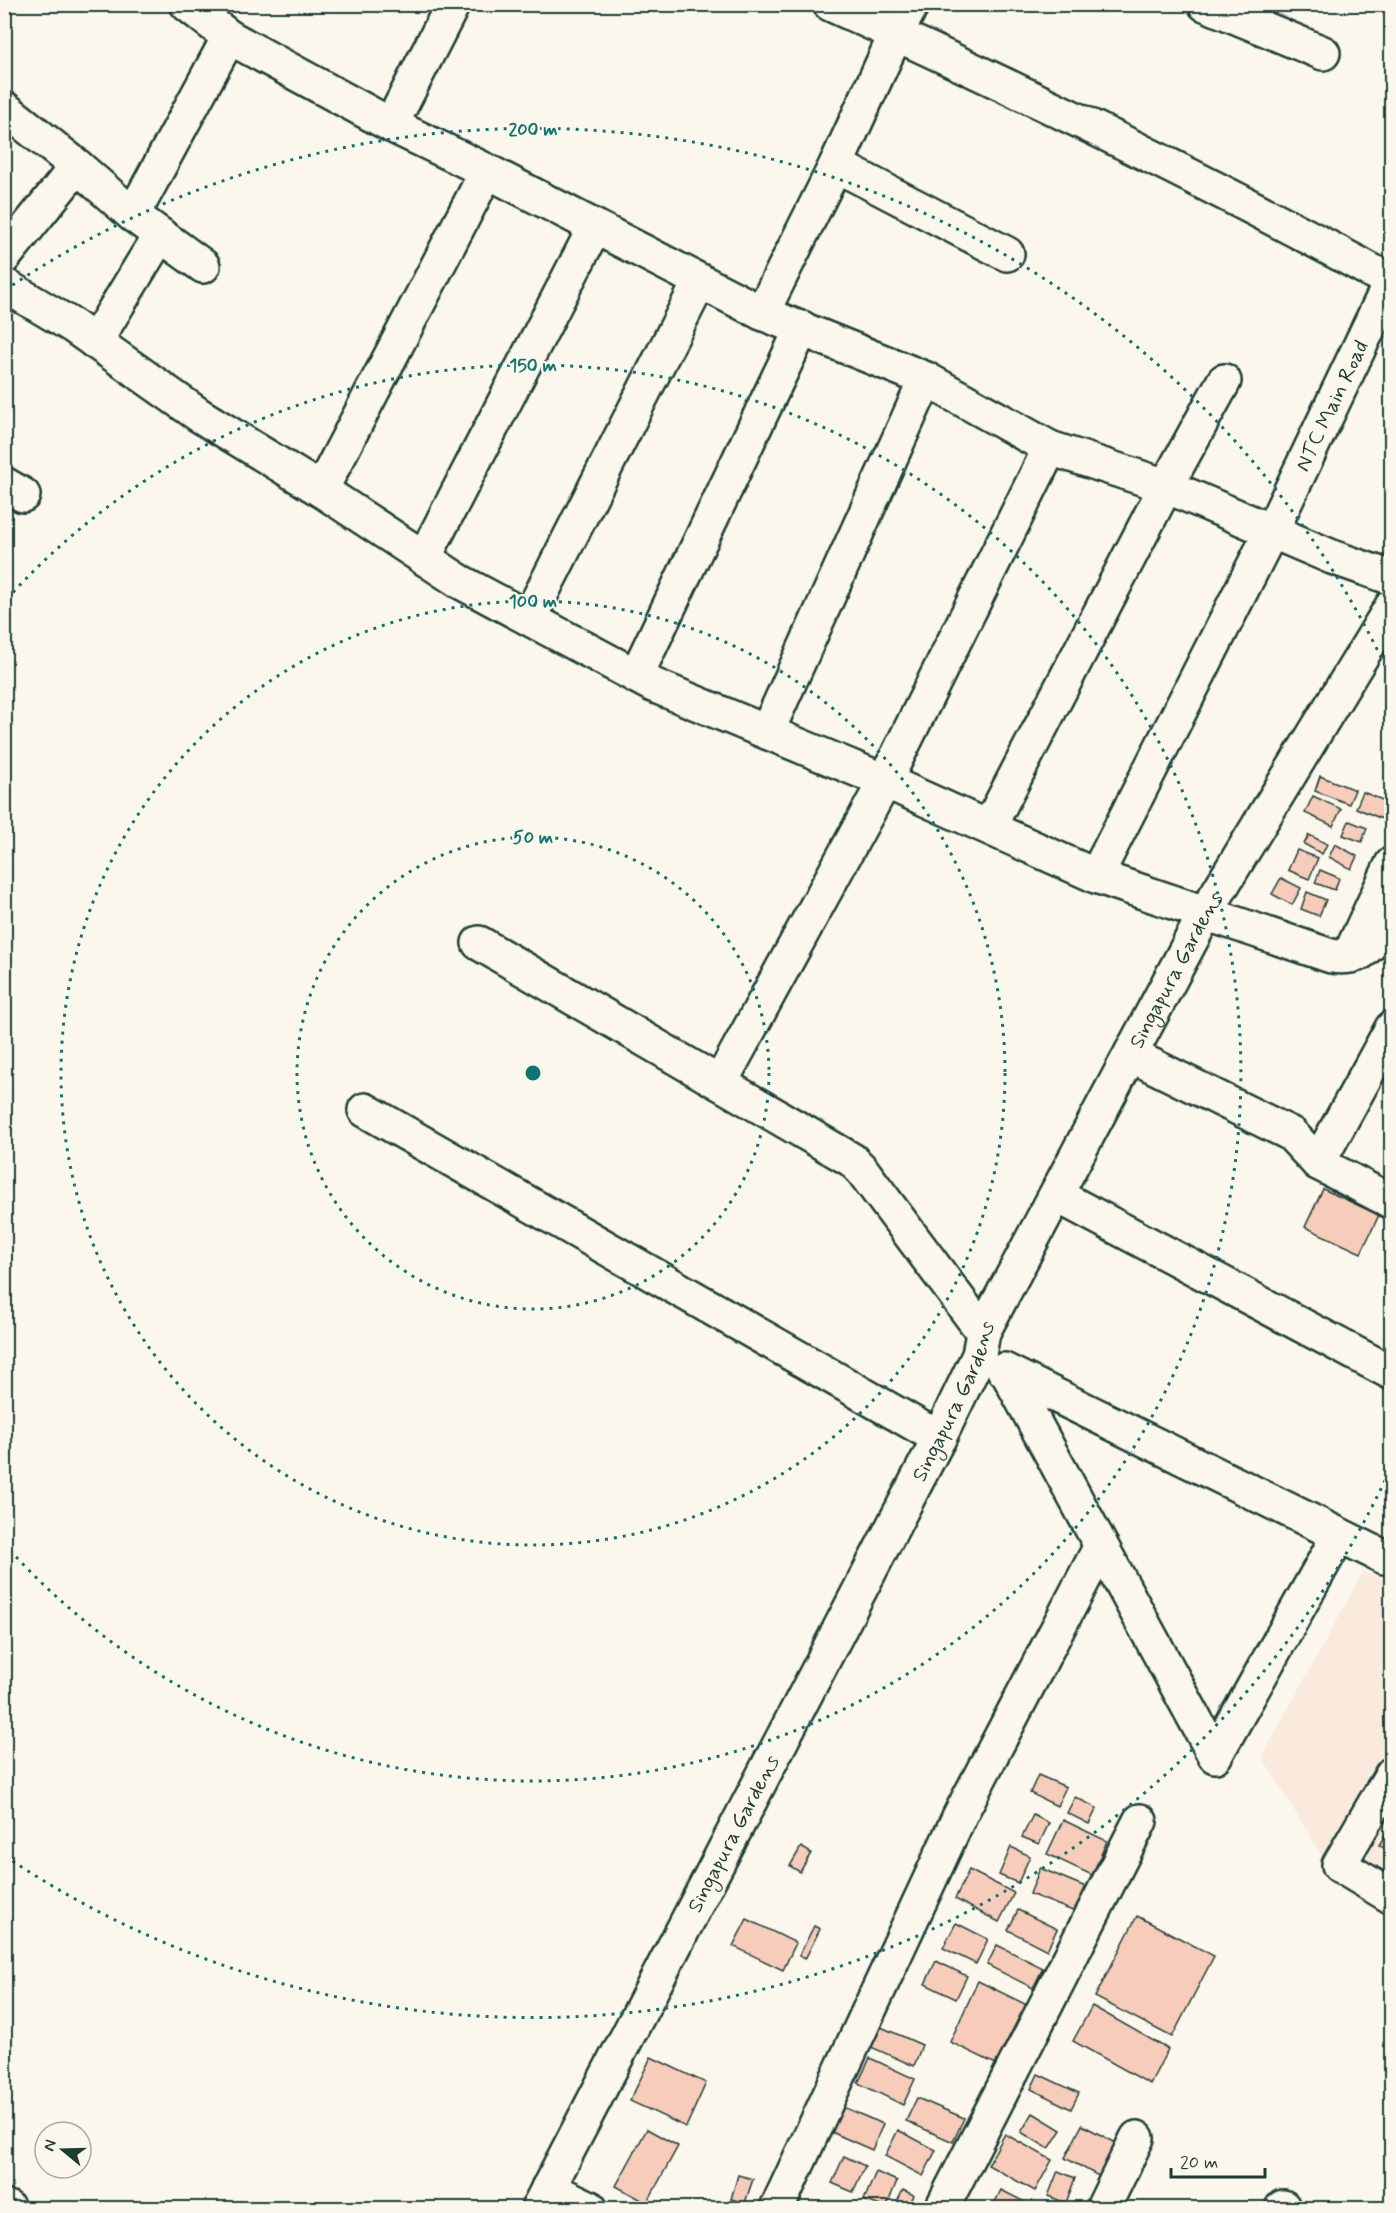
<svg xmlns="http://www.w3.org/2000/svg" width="1396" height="2213" font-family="Mynerve,sans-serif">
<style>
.built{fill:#faeadd}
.building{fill:#f8ccba;stroke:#1f3d34;stroke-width:1.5}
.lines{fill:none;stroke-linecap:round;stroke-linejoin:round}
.minor-casing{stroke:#1f3d34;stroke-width:38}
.minor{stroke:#fbf7ec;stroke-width:33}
.ring{fill:none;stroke:#0f766e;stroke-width:3;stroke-dasharray:3 6}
.labels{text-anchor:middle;stroke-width:4.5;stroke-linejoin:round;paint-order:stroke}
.street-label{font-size:21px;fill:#1f3d34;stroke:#fbf7ec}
.centre{fill:#0f766e;stroke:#fbf7ec;stroke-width:3}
.ring-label{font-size:18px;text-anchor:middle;font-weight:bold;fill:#0f766e;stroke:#fbf7ec;stroke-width:4.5;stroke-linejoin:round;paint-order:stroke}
</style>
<rect width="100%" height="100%" fill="#fbf7ec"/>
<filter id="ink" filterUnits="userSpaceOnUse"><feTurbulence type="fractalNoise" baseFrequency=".0167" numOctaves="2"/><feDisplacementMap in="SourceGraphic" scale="12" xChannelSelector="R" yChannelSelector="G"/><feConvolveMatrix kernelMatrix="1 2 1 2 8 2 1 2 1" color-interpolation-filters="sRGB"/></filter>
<g filter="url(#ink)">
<polygon class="built" points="1363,1572 1391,1582 1391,1903 1327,1865 1262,1757"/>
<g class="building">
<polygon points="1320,776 1355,790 1349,804 1315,791"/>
<polygon points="1363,792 1392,804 1392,823 1356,808"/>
<polygon points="1313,796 1341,809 1333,826 1305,813"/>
<polygon points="1349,821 1367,828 1362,842 1343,835"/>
<polygon points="1309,835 1327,844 1322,854 1304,844"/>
<polygon points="1335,844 1357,856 1351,869 1329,857"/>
<polygon points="1297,850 1318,858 1309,879 1288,870"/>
<polygon points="1320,870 1339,878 1335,890 1315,883"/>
<polygon points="1281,878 1301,888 1292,905 1272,894"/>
<polygon points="1307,892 1326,900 1319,916 1301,909"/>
<polygon points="1323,1189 1379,1215 1361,1253 1305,1227"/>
<polygon points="1038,1775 1066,1787 1057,1806 1030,1793"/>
<polygon points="1075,1797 1097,1808 1089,1824 1067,1813"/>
<polygon points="1033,1815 1049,1823 1039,1844 1022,1837"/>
<polygon points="1063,1820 1107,1841 1092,1875 1047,1854"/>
<polygon points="1392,1824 1392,1853 1379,1845"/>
<polygon points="801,1847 811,1853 800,1872 790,1866"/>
<polygon points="1011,1847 1030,1856 1018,1883 999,1875"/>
<polygon points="1040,1868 1088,1888 1078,1913 1030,1894"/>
<polygon points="969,1870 1014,1893 999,1922 955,1899"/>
<polygon points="1018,1910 1057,1929 1047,1950 1008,1930"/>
<polygon points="1137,1916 1214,1956 1172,2037 1095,1997"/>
<polygon points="747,1919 796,1943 783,1970 733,1946"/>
<polygon points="956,1923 988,1939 976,1964 943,1948"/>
<polygon points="814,1926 820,1929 805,1959 799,1956"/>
<polygon points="997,1945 1043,1968 1033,1988 987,1965"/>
<polygon points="936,1961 967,1976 956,1999 925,1984"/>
<polygon points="978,1981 1029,2006 1000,2066 950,2042"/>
<polygon points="1092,2006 1168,2049 1150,2084 1073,2041"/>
<polygon points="881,2027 922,2045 914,2066 871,2047"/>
<polygon points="651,2057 706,2083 686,2127 630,2101"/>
<polygon points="870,2058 915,2079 903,2105 858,2083"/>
<polygon points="1038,2074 1079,2093 1071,2109 1031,2089"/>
<polygon points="917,2098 964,2118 953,2142 906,2121"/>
<polygon points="838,2105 883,2124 872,2150 827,2130"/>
<polygon points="1033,2113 1061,2130 1049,2149 1021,2132"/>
<polygon points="1082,2125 1122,2146 1104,2179 1065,2158"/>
<polygon points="647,2129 678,2146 647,2203 616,2186"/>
<polygon points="898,2130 936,2150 923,2176 885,2156"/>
<polygon points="1005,2134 1052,2160 1035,2191 988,2165"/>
<polygon points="844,2156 865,2166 853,2192 832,2183"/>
<polygon points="1058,2171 1075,2178 1066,2203 1048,2196"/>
<polygon points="876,2172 897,2181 886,2208 864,2200"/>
<polygon points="738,2175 753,2179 745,2203 731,2199"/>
<polygon points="903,2190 914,2195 908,2208 894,2208"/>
<polygon points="1001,2190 1023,2201 1020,2208 992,2208"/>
</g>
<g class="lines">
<g class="minor-casing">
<g id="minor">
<polyline points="187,4 229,37 391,125 487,171 762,313 926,379 1050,448 1166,486 1332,557 1392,578"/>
<path d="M830,4c190,86 378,177 560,277"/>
<polyline points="1205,4 1323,53"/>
<polyline points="4,108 77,166 133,215 203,266"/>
<polyline points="391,125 453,4"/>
<polyline points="836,165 1007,254"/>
<polyline points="133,215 229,37"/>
<polyline points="4,257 77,166"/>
<path d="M4,285l69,41 126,89 122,75 138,91 194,104 232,96 211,95 235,80c31,4 36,-7 53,-29l8,2"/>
<polyline points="762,313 836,165 896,34 912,4"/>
<polyline points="95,342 160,235"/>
<polyline points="4,484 23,495"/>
<polyline points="321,490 487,171"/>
<polyline points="424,558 595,227"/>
<polyline points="529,618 700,281"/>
<polyline points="636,676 802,328"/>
<polyline points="767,732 926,379"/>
<polyline points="989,827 1166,486 1224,381"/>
<path id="s1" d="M1096,876l176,-346 120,-251"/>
<polyline points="479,943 852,1160 862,1170 983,1332"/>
<polyline points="1353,948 1392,864"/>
<polyline points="1131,1055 1291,1134 1318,1163 1392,1202"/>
<polyline points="720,1083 885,781 1050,448"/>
<polyline points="365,1110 939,1438"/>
<polyline points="1318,1163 1392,1028"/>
<polyline points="1056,1195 1392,1373"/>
<polyline points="1004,1370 1384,1557"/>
<polyline points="1007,1372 1215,1756 1339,1535"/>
<polyline points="1392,1774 1339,1865 1392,1897"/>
<polyline points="548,2188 590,2208"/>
<polyline points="4,2207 8,2208"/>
<path id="s2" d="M538,2208l401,-770 40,-83 4,-23 223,-420 186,-306"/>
<polyline points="777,2208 960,1815 1101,1546"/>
<polyline points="942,2208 1140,1821"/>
<polyline points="1103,2208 1137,2138"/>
<polyline points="1282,2208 1283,2207"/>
</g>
</g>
<use href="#minor" class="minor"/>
</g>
</g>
<g class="ring">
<circle cx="533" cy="1073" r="236"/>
<circle cx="533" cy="1073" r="472"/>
<path d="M7 599A708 708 0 1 1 7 1547"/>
<path d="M1389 1472A944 944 0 0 1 5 1856M5 290A944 944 0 0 1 1389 674"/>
</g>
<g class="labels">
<g class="street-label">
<text dy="7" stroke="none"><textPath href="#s1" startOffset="526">NTC Main Road</textPath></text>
<text dy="7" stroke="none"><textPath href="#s2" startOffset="1394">Singapura Gardens</textPath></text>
<text dy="7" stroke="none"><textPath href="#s2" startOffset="908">Singapura Gardens</textPath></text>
<text dy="7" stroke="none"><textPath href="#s2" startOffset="422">Singapura Gardens</textPath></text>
</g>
</g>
<circle cx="533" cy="1073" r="9" class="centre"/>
<g class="ring-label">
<text x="533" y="135">200 m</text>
<text x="533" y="371">150 m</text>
<text x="533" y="607">100 m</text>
<text x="533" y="843">50 m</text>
</g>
<rect width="1396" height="2213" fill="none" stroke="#fbf7ec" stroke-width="24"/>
<rect x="12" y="12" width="1372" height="2189" fill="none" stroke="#1f3d34" stroke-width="2" filter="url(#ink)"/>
<g transform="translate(63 2150) rotate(289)"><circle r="28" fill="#fbf7ec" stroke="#a3ada2" stroke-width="1.5"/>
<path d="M0-4.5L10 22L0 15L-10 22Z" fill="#1f3d34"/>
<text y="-9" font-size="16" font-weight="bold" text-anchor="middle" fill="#1f3d34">N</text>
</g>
<path d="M1171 2168v9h94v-9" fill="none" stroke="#1f3d34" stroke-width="3"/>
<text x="1180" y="2168" font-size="18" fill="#1f3d34" stroke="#fbf7ec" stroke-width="4.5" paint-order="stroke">20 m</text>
</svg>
